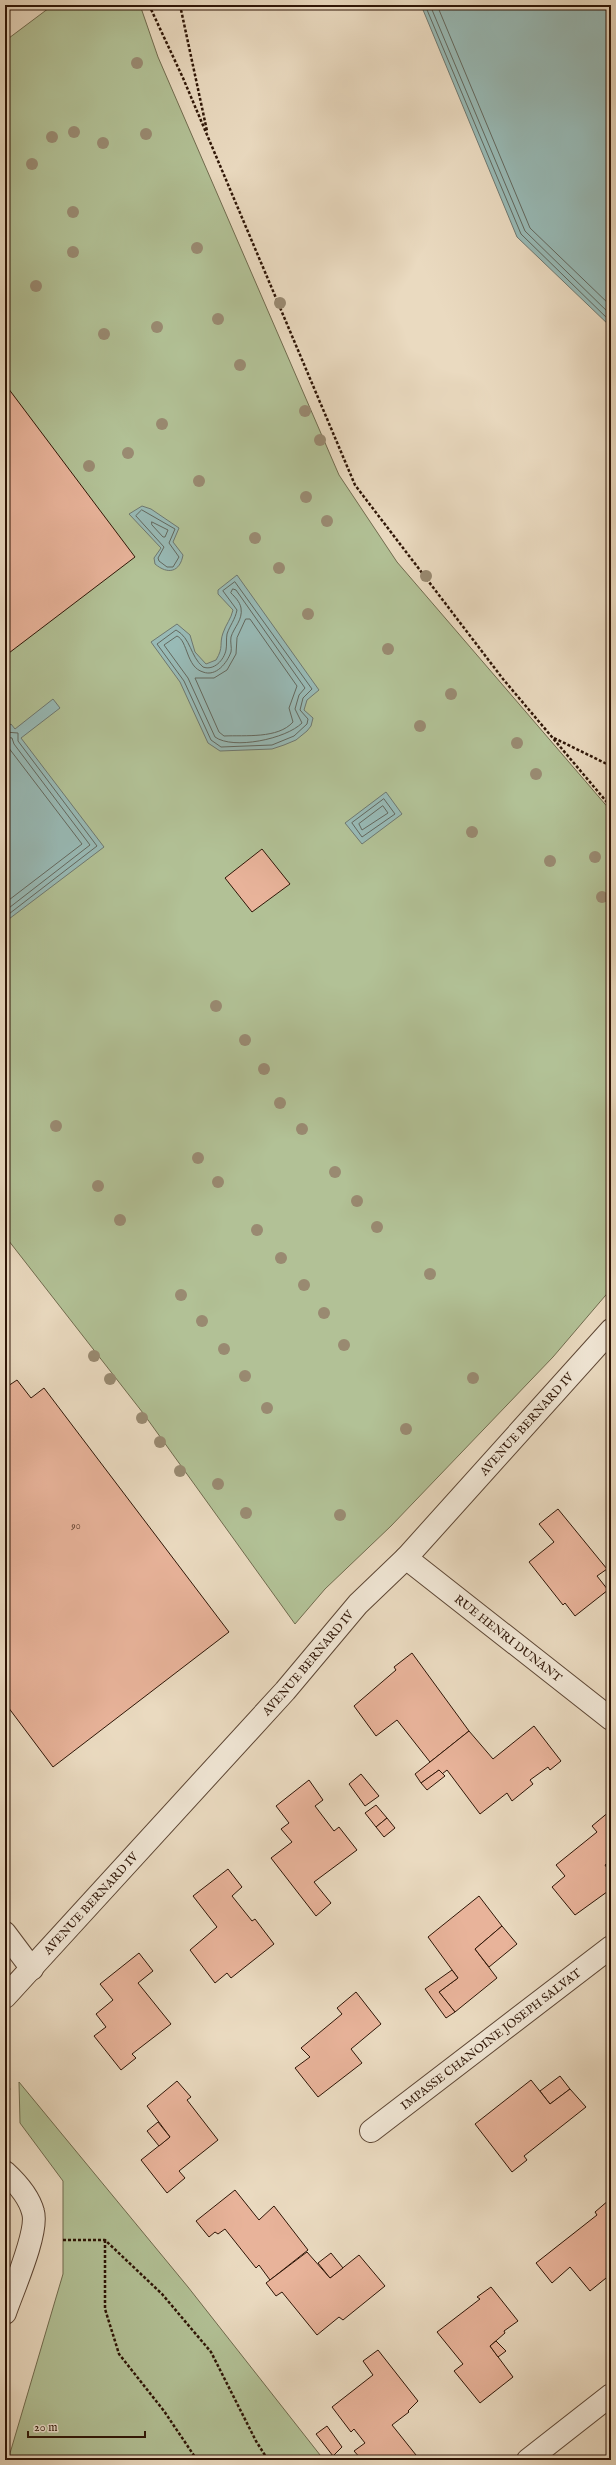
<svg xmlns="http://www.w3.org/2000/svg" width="616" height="2465" font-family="'IM FELL English',serif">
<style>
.green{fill:#b2c196;stroke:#706b4e}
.water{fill:#98bab6;stroke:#6e7870}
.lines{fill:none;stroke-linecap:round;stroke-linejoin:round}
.shore{stroke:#63685e;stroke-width:1}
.building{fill:#e8b39a;stroke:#2e1506}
.service-casing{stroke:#5d4634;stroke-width:24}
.minor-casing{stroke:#5d4634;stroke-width:24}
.path{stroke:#2e1506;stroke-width:2.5;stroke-dasharray:3 2;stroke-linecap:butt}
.service{stroke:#f1e7d6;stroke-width:22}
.minor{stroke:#f1e7d6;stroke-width:22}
.tree{fill:#998a71}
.labels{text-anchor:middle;stroke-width:3;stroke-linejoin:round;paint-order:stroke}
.number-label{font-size:10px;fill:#5c3c2b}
.street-label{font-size:12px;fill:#2e1506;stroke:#f1e7d6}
</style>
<rect width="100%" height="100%" fill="#eadac0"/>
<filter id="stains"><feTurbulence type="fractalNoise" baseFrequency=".005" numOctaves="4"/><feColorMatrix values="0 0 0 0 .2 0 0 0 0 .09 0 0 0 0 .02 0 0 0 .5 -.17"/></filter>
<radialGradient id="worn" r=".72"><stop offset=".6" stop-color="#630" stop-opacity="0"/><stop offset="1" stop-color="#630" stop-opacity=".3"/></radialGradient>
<g class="green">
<polygon points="53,5 140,5 158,57 339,475 397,562 611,811 611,1289 553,1357 391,1526 325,1589 295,1624 143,1413 5,1236 5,41"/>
<polygon points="19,2082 188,2287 324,2460 8,2460 63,2274 63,2181 20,2123"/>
</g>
<g class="water">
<polygon points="421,5 611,5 611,327 517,237"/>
<path d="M142,506l9,3 28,19 -6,14 10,13c-3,17 -15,20 -28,9l-1,-6 7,-10 -32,-34z"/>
<path d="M237,575l82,115 -12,10 -3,10 9,8 -2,8 -4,5 -11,9 -12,5 -12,4 -52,2 -12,-8 -28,-61 -29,-40 26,-18 13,11 5,17 11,12 10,-4c8,-13 3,-16 7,-27 3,-9 8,-14 10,-23l-15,-16v-4z"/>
<polygon points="53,699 60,708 21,738 104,847 5,922 5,729 11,724 15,729"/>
<polygon points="386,792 402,814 362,844 345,823"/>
</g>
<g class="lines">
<g class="shore">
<polyline points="425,5 521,234 611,322"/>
<polyline points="430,5 525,231 611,315"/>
<polyline points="437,5 530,228 611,306"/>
<polygon points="142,510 175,529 169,543 179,557 173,567 167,567 159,561 158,558 164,547 136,516"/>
<polygon points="152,522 168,530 165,537 163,537 152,525"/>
<path d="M235,582l77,107 -9,9 -3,12 8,9 -1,5 -13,12 -22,9 -51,2 -10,-7 -27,-59 -27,-37 19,-14c15,8 14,26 27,37 11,4 21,-7 23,-17 1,-5 0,-11 1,-16 3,-9 8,-14 10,-24l-14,-19z"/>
<path d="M233,589l3,1 69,98 -6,7 -4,14 7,14c-16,16 -69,27 -87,14l-27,-59 -24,-33 13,-9c11,5 9,31 26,36 13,5 24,-9 28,-20 1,-4 -1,-10 0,-15 3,-10 12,-17 10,-29 -1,-6 -6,-11 -10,-15z"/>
<path d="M246,619h4l47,67 -8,22 4,14c-15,17 -48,13 -69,14l-5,-4 -24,-54h19l13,-8 9,-16 1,-16z"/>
<polyline points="5,732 18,733 18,741 97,846 5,917"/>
<polyline points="5,737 12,738 14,744 90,845 5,911"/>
<polyline points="5,743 82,844 5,903"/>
<polygon points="384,799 395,814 362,837 352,823"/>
<polygon points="383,806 388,813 362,830 359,824"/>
</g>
</g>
<g class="building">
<polygon points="5,384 135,557 5,656"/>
<polygon points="262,849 290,884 252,912 225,878"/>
<polygon points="17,1380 31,1398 44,1388 229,1632 53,1767 5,1703 5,1388"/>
<polygon points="558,1509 607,1569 597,1576 608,1590 575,1616 565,1603 563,1605 529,1562 554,1542 539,1524"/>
<polygon points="412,1653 469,1731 430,1762 397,1720 376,1736 354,1706 396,1670 394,1667"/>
<polygon points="534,1726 561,1761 550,1770 548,1767 530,1780 533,1784 512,1801 507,1793 480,1814 447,1770 442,1774 439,1770 421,1783 415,1774 469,1731 493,1759"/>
<polygon points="439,1770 445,1776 427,1790 421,1783"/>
<polygon points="361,1774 379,1796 365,1806 349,1784"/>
<polygon points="309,1780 323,1800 315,1806 334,1831 339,1827 357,1850 314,1882 331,1903 316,1916 271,1858 292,1842 281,1829 289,1823 276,1806"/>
<polygon points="376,1805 387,1818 376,1827 365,1813"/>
<polygon points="610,1811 611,1860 605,1865 611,1874 611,1889 575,1915 552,1887 565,1876 556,1865 597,1832 592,1826"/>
<polygon points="387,1818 395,1828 384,1837 376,1827"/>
<polygon points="228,1869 242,1887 232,1896 252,1921 255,1919 274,1944 231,1978 227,1973 215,1983 190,1950 217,1927 193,1896"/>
<polygon points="479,1896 502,1926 475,1949 497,1978 455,2012 439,1992 458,1978 428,1937"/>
<polygon points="502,1926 517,1944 489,1967 475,1949"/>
<polygon points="139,1953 153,1971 138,1983 171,2024 132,2054 136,2058 121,2070 94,2036 106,2027 96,2014 113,2000 100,1984"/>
<polygon points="452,1970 458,1978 439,1992 455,2012 446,2018 425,1989"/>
<polygon points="356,1992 381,2024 351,2049 362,2063 318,2097 295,2068 310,2057 301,2048 342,2014 337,2008"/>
<polygon points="560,2076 570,2089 550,2104 540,2091"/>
<polygon points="531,2080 550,2104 570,2089 586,2107 524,2156 527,2160 512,2172 475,2124"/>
<polygon points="177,2081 191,2097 187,2100 218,2140 179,2171 185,2178 167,2193 141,2160 170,2137 147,2106"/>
<polygon points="158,2122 170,2137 159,2146 147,2131"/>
<polygon points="235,2190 259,2220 274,2206 308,2250 270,2280 259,2265 256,2268 225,2229 218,2234 215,2232 209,2237 196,2221"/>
<polygon points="609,2200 611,2274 590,2291 570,2267 552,2283 536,2263 597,2215 595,2212"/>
<polygon points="307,2252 330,2278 359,2255 385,2286 343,2320 339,2317 317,2335 282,2292 276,2296 266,2283"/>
<polygon points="331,2253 343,2268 330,2278 318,2263"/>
<polygon points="491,2287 518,2321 504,2331 505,2333 490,2346 513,2377 480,2403 454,2371 463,2364 437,2332 480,2299 477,2297"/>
<polygon points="496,2341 506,2351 498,2357 490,2346"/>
<polygon points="378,2350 418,2401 408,2411 409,2412 392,2425 416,2455 409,2460 362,2460 354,2451 365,2443 354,2429 351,2432 332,2407 373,2375 363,2361"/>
<polygon points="327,2426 342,2447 333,2456 316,2434"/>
</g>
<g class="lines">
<g class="service-casing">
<polyline id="service" points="5,1933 32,1969"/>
</g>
<g class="minor-casing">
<g id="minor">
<path id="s1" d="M406,1558l205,161"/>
<path id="s2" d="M5,1997l280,-306 73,-87 48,-46 205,-228"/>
<path id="s3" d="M371,2131l240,-184"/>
<path d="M5,2172c12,11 24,24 28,40 6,20 -21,80 -28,101"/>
<polyline points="528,2460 611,2395"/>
</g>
</g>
<g class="path">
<polyline points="149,5 183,78 355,485 503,679 611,807"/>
<polyline points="180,5 207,131"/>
<polyline points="554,738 611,766"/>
<polyline points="5,2072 9,2089 5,2120"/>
<polyline points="63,2240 105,2240 162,2294 211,2352 256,2441 268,2460"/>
<polyline points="105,2240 105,2309 119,2354 164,2411 197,2460"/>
</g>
<use href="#service" class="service"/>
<use href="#minor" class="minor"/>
</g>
<g class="tree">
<circle cx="137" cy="63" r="6"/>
<circle cx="74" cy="132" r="6"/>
<circle cx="146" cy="134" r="6"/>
<circle cx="52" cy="137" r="6"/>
<circle cx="103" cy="143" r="6"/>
<circle cx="32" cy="164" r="6"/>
<circle cx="73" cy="212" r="6"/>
<circle cx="197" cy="248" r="6"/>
<circle cx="73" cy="252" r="6"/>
<circle cx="36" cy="286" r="6"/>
<circle cx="280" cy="303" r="6"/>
<circle cx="218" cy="319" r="6"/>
<circle cx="157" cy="327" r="6"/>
<circle cx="104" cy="334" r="6"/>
<circle cx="240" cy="365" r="6"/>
<circle cx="305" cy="411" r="6"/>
<circle cx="162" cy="424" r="6"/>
<circle cx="320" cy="440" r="6"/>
<circle cx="128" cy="453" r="6"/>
<circle cx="89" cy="466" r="6"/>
<circle cx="199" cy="481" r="6"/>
<circle cx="306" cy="497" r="6"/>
<circle cx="327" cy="521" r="6"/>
<circle cx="255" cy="538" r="6"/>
<circle cx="279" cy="568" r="6"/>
<circle cx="426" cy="576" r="6"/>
<circle cx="308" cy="614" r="6"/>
<circle cx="388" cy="649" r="6"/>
<circle cx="451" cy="694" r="6"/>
<circle cx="420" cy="726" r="6"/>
<circle cx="517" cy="743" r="6"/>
<circle cx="536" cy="774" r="6"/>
<circle cx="472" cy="832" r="6"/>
<circle cx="595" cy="857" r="6"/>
<circle cx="550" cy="861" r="6"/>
<circle cx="602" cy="897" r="6"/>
<circle cx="216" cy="1006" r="6"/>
<circle cx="245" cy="1040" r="6"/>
<circle cx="264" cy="1069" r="6"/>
<circle cx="280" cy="1103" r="6"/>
<circle cx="56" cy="1126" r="6"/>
<circle cx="302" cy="1129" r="6"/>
<circle cx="198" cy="1158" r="6"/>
<circle cx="335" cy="1172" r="6"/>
<circle cx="218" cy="1182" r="6"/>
<circle cx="98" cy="1186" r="6"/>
<circle cx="357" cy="1201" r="6"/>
<circle cx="120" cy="1220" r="6"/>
<circle cx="377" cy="1227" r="6"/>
<circle cx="257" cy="1230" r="6"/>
<circle cx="281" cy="1258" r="6"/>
<circle cx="430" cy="1274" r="6"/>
<circle cx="304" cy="1285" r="6"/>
<circle cx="181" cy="1295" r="6"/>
<circle cx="324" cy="1313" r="6"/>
<circle cx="202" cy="1321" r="6"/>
<circle cx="344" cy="1345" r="6"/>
<circle cx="224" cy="1349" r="6"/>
<circle cx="94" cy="1356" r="6"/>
<circle cx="245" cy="1376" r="6"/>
<circle cx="473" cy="1378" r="6"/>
<circle cx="110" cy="1379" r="6"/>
<circle cx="267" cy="1408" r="6"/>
<circle cx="142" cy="1418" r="6"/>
<circle cx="406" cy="1429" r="6"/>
<circle cx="160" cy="1442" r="6"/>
<circle cx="180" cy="1471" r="6"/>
<circle cx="218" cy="1484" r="6"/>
<circle cx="246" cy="1513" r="6"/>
<circle cx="340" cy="1515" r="6"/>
</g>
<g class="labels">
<g class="number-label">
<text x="76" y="1529">90</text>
</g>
<g class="street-label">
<text dy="4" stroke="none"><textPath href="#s2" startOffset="775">AVENUE BERNARD IV</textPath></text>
<text dy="4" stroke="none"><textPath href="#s1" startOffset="130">RUE HENRI DUNANT</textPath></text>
<text dy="4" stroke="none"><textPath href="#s2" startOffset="451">AVENUE BERNARD IV</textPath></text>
<text dy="4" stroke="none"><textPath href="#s2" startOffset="127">AVENUE BERNARD IV</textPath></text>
<text dy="4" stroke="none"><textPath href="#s3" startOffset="151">IMPASSE CHANOINE JOSEPH SALVAT</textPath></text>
</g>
</g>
<rect width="616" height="2465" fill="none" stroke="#eadac0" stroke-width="20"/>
<rect x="6" y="6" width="604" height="2453" fill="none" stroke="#2e1506" stroke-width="2"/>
<rect x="10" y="10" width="596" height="2445" fill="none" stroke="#2e1506"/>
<path d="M28 2431v6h117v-6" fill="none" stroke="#2e1506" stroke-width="2"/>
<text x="34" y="2431" font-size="12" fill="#2e1506" stroke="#f1e7d6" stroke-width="3" paint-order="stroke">20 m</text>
<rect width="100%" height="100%" filter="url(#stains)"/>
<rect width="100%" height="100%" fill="url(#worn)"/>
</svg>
